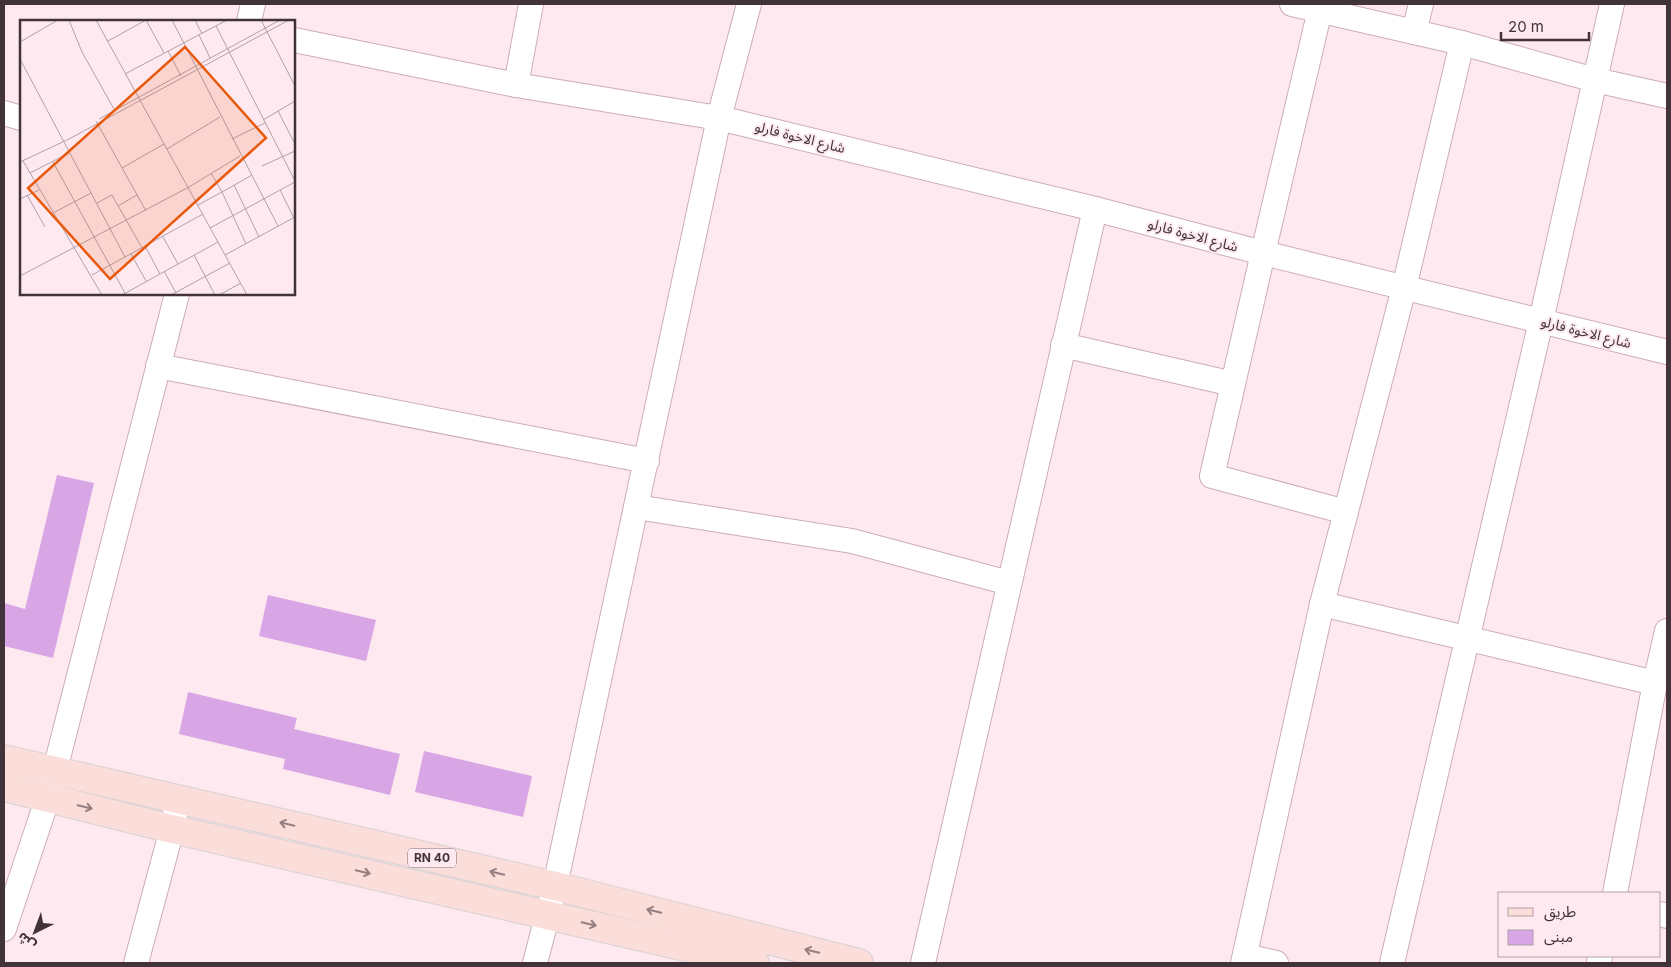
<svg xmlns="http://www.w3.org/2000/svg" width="1671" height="967" font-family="Inter,'Noto Sans Arabic',sans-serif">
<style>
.building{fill:#d8a5e5}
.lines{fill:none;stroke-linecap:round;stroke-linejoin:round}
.minor-casing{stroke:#cdacb8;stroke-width:26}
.primary-casing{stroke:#d5d2d3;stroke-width:30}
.minor{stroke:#fff;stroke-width:24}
.primary{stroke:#fbddd9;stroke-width:28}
.oneway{stroke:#957f81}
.labels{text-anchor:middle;stroke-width:4;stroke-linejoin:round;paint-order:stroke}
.shield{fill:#fee9f1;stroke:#7a6a70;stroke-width:1}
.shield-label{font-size:12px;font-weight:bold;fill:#413339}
.street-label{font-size:14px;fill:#413339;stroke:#fee9f1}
.inset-road{fill:none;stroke:#b2a0a7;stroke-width:1}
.view{fill:#e8590c;fill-opacity:0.15;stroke:#e8590c;stroke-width:2.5}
.inset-edge{fill:none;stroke:#413339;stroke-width:2.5}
</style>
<rect width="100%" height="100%" fill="#fee9f1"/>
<g class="building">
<polygon points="57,475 94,483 53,658 4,646 4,603 25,609"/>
<polygon points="268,595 376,620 366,661 259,636"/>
<polygon points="188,692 297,718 294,729 400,754 390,795 283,769 285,759 179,734"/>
<polygon points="424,751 532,776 523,817 415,792"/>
</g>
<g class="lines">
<g class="minor-casing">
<g id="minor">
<polyline points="1292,4 1462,43"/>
<polyline points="1320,10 1263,253 1212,476 1346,512"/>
<polyline points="249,21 253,4"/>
<polyline points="1414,32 1421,4"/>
<polyline points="294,40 516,85 719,118 1095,209 1263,253 1667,352"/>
<polyline points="516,85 531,4"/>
<polyline points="4,113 21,118"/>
<polyline points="1063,345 1233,384"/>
<polyline points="158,366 647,461"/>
<polyline points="636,507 852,541 1009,583"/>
<polyline points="1322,604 1655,683"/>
<polyline points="1615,893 1655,683 1667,631"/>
<polyline points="1660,914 1667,916"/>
<polyline points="4,929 48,797 177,294"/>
<polyline points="1245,956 1276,963"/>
<polyline points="136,963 172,829 178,799"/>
<polyline points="535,963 555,886 719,118 749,4"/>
<polyline points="923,963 1095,209"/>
<polyline points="1243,963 1322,604 1404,288 1462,43 1595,80 1667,96"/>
<polyline points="1392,963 1541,321 1612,4"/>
<polyline points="1599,963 1600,956"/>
</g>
</g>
<g class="primary-casing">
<g id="primary">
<polyline points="4,759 555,886 859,963"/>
<polyline points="4,787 172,829 755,963"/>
</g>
</g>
<use href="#minor" class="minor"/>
<use href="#primary" class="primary"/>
</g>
<defs><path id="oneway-shaft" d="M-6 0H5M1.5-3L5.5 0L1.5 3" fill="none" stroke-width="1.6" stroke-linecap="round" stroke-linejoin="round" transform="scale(1.25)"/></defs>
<g class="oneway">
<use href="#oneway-shaft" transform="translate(85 807) rotate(14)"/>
<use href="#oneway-shaft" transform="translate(287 824) rotate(-167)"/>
<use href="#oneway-shaft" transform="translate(363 872) rotate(13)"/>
<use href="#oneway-shaft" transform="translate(497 873) rotate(-167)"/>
<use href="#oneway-shaft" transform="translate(654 911) rotate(-166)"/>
<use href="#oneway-shaft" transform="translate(589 924) rotate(13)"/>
<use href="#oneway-shaft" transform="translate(812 951) rotate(-166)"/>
</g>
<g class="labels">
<rect class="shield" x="408" y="848.5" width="48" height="19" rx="4"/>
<g class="shield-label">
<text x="432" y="862">RN 40</text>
</g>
<g class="street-label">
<text transform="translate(800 137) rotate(14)" y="5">شارع الاخوة فارلو</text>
<text transform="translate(1193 235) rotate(15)" y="5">شارع الاخوة فارلو</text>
<text transform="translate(1586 332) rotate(14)" y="5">شارع الاخوة فارلو</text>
</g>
</g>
<g transform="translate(20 20)">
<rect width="275" height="275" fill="#fee9f1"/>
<path class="inset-road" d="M49,0l13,32 33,59M76,0l151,275M152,0l106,206M175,0l7,14M241,0l34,66M196,6l79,155M179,15l11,23M88,21l38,-21 18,33M0,22l38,-22M148,31l13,25M0,39l105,198 -33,18M105,54l102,-54M258,91l17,33M79,99l181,-99M243,100l32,-19M76,101l50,90M212,119l33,-16M147,129l53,-32M3,141l79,134M0,142l49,-23 220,-119M33,142l72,131M242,146l33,-15M102,148l42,-24M10,153l39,-20M214,165l25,52M260,170l14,28M7,175l18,32M0,179l19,-9M77,183l15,-8 30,53M178,185l24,-13 -11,-19M98,186l19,-11M33,193l38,-20M190,208l85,-46M143,217l15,27M226,224l-24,-52 30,-17M125,226l15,28M111,234l15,27M174,235l21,40M205,235l70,-38M105,237l78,-43M144,251l12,22M0,256l169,-89 51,-31M102,275l96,-53M151,275l59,-32M199,275l22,-12"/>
<path class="view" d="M165,27l81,91 -156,141 -82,-91z"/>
<rect width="275" height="275" class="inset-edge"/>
</g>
<rect width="1671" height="967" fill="none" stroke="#413339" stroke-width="10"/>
<rect x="1498" y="892" width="162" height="65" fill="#fee9f1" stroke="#b2a0a7"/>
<rect x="1508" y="908" width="25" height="8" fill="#fbddd9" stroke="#b2a0a7"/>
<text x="1544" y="917" font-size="15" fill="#413339">طريق</text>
<rect x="1508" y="930" width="25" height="15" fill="#d8a5e5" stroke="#b2a0a7"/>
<text x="1544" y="942" font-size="15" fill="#413339">مبنى</text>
<g transform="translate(35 932) rotate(222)" stroke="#fee9f1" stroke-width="4" paint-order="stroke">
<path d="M0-4L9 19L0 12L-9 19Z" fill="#413339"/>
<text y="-8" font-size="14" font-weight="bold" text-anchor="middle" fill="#413339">ش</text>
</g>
<path d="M1501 32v8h88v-8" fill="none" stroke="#413339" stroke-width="2.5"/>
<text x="1508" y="32" font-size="15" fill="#413339" stroke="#fee9f1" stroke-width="4" paint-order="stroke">20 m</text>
</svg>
